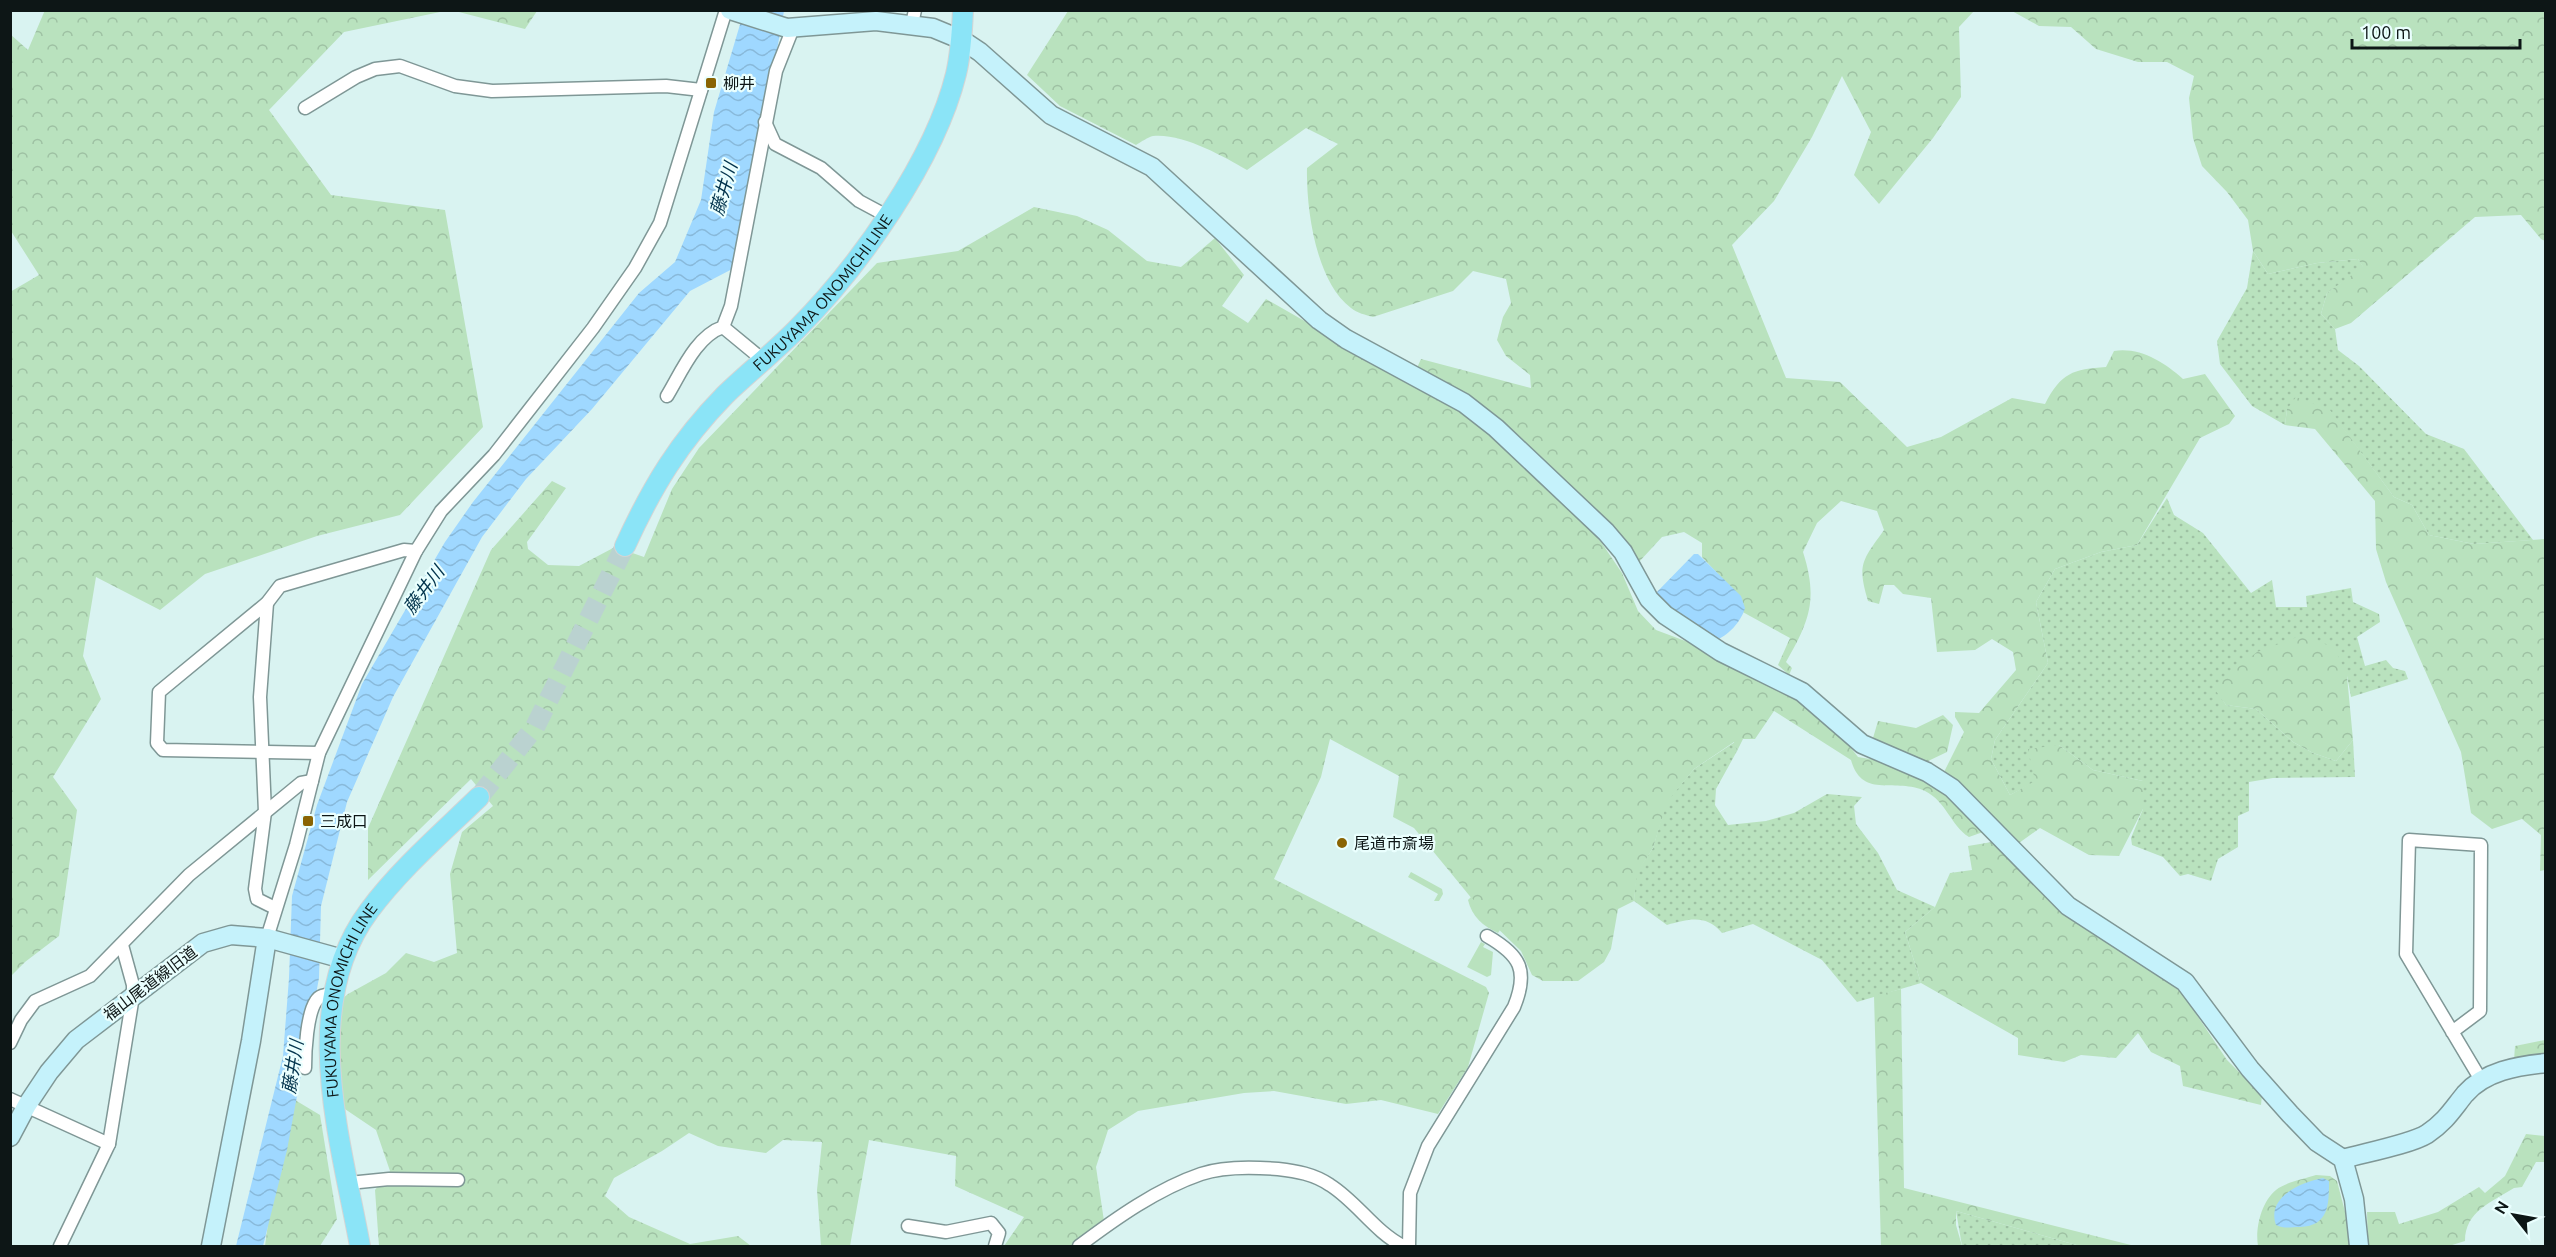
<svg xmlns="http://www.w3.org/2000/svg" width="2556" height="1257" font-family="Ubuntu,'Noto Sans JP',sans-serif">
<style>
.grass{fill:url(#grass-dots)}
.forest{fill:url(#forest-crowns)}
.garden{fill:#b9e2be}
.water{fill:url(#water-waves)}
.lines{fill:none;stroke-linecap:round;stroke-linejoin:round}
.primary-tunnel{stroke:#bad2d0;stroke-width:20;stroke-dasharray:20 10;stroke-linecap:butt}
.street-casing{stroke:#7f9796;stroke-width:15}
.secondary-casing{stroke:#7f9796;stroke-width:21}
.primary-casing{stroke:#d3d5d5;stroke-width:22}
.street{stroke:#fff;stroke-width:12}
.secondary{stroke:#c5f2fb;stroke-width:18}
.primary{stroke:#8be4f7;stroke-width:20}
.poi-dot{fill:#8a6403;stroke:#eafffe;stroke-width:2}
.labels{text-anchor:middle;stroke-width:4.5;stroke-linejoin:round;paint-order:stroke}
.poi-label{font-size:16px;fill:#0d1616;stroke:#eafffe;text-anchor:start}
.street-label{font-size:16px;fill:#0d1616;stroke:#eafffe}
.water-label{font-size:18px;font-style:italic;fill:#02334c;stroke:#eafffe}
</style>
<defs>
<pattern id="grass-dots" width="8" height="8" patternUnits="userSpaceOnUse" patternTransform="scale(1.5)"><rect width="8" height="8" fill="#b9e2be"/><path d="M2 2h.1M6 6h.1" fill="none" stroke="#9ec1a3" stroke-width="1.8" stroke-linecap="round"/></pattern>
<pattern id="forest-crowns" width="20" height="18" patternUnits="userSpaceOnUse" patternTransform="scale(1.5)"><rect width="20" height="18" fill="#b9e2be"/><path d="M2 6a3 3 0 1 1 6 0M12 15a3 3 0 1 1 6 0" fill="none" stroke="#9ec1a3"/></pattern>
<pattern id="water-waves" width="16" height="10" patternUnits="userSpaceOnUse" patternTransform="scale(1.5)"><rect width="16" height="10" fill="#9fd8ff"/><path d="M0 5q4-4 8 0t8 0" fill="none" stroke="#88b9da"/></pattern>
</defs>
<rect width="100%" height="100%" fill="#d9f3f1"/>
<g class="grass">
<polygon points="2253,251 2268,274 2317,263 2358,259 2364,268 2327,293 2321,314 2335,329 2338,350 2359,366 2426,434 2464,449 2533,540 2474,544 2429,535 2412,505 2394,497 2330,411 2287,409 2285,425 2252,406 2220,364 2217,341 2247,288"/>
<polygon points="2167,498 2174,515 2203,533 2251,593 2272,580 2276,607 2307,607 2306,596 2351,588 2353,602 2379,614 2380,622 2357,637 2365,666 2386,660 2393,668 2405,671 2408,679 2351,697 2347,676 2214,686 2226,705 2256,709 2293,742 2313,753 2336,761 2353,740 2355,777 2273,778 2249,782 2249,811 2238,816 2238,847 2218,859 2211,881 2188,874 2180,876 2163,857 2132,845 2131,838 2143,809 2143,781 2093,770 2059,745 2035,782 2010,795 1991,759 1995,740 2048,663 2036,602 2055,569 2101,552 2137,545"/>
<path d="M1735,742l2,9 -21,38 -1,16 13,20 38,-4 28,-8 33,-19 35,3 -8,9 2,18 22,29 19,37 38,17 -30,25 16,51 -64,19 -35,-42 -69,-36 -31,9c-16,-19 -33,-14 -55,-8l-33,-24 2,-28 17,-25 13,-46 28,-33z"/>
<polygon points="1956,1211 2080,1246 1962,1246"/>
</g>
<g class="forest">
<polygon points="45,10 445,11 344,32 269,110 331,195 445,210 483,427 400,515 317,536 205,574 160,610 96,577 83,656 101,699 53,777 77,810 59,936 25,962 11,976 10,292 39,275 11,231 10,34 28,50"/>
<polygon points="455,11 537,11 525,29"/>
<path d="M1068,11h906l-15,16 2,70 -28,41 -54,66 -25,-29 17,-43 -29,-56 -30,61 -38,64 -42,44 54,133 54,4 67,65 34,-10 71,-39 33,6c16,-31 28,-35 61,-37l8,-16c26,-4 50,11 69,28l22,-5 30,42 -6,8 -29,14 -63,107 -36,7 -46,17 -19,33 12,61 -53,77 -4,19 19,36 25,-14 -7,-32 31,-4 34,25 50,11v28l-24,47 -30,-1 -49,-27 -21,15 -59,-59 -16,-12 20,-40 -9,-15v-5l24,1 37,-43 -3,-18 -21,-13 -17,11 -38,2 -6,-54 -28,-4 -9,-9h-10l-5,19 -11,-3c-11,-37 -6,-40 16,-71l-7,-19 -36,-10 -24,22 -14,29c15,47 7,68 -17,110l6,6 -3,7 -11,-10 12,-27 -60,-33 -12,-31 -16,-17v-14l-18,-11 -22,5 -23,25 -41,-50 -182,-142 5,-11 110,29 -1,-13 -24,-19 -9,-16 6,-23 8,-14 -5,-24 -33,-8 -20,20 -80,26c-7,-2 -16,-4 -22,-9 -35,-26 -45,-99 -44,-140l31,-24 -32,-16 -59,42c-24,-14 -65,-37 -94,-34 -5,1 -12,6 -17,9l-76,-39 -33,-31z"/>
<polygon points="2012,11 2545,11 2545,241 2541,239 2521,215 2475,217 2351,323 2335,329 2321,314 2327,293 2363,267 2358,259 2317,263 2268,274 2253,251 2248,220 2227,192 2202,166 2193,138 2189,98 2194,76 2167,62 2138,62 2096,49 2071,27 2039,26"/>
<path d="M1034,207l43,9 31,14 39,31 34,6 34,-29 29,37 -22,31 26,17 18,-24 203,116 101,93 31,34 21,31 16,38 18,19 32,12 28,18 76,36 52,43 14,18 24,4 47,17 54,54 -14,5c-19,-12 -22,-35 -44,-46 -29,-14 -63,9 -74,-31l-77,-49 -19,28h-12l-6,12 -3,-9 -40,27 -27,33 -14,46 -16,25 -3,28 -16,8 -7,40 -7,13 -26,19h-35l-11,-6 -11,-24 -30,-29 -77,-94 -21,-11 6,-41 -69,-37 -9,38 -47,102 212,108 3,6 -21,74 -30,47 -57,-14 -35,4 -72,-13 -30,2 -106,18 -30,19 -12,37 8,54 -33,25h-67l20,-29 -69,-31 1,-30 -87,-16 -19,106h-29l-4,-56 5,-48 -39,-2 -17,13 -48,-7 -29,-13 -27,18 -48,27 -9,18 24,21 61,27 48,-8 13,10h-372l-4,-56 15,-19 -14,-41 -37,-25 -14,-92 23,-19 38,-21 20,-20 28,9 23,-9 -7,-79 12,-42 31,-26 -22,-27 -103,101v-52l123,-278 61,-69 14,7 -39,54 1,7 20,16 31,1 36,-19 29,10 28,-68 27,-41 178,-185 81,-12z"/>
<polygon points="2296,397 2330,410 2394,497 2412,505 2429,535 2474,544 2545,539 2545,870 2540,871 2541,835 2522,819 2492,829 2471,813 2461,752 2386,582 2376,549 2375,501 2315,429 2285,425 2287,409"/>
<polygon points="2305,634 2335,649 2347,676 2353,740 2336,761 2313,753 2293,742 2256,709 2226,705 2213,687 2257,652"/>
<polygon points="1943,715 1953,725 1947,752 1926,762 1893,750 1873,738 1878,721 1916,728"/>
<polygon points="1992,842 2055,905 2158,974 2182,993 2227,1060 2262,1095 2261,1105 2183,1086 2180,1066 2151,1052 2138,1033 2116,1058 2081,1055 2064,1062 2018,1055 2018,1038 1921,983 1905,932 1935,907 1950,873 1972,870 1968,846"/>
<polygon points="1901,989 1904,1188 2135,1246 2080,1246 1956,1211 1956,1225 1962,1246 1881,1246 1874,996"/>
<polygon points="2545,1040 2545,1057 2514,1060 2515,1046"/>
<polygon points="285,1094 320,1115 337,1219 320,1246 265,1246"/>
<path d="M2526,1134l19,2v26h-9l-14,25 -8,1c-22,14 -49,23 -49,53l-16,5h-81l-1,-34h28l4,12 39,-12 41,-25 6,6 20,-17z"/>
<path d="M2316,1175l14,1 7,5 13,50 1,15h-93c-3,-17 3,-44 18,-56 10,-8 28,-11 40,-15z"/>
</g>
<g class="garden">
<polygon points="1411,872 1442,889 1443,894 1439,901 1434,901 1438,894 1408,877"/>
<path d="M1471,897l29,33 -2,3c-15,-7 -26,-16 -30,-33z"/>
<polygon points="1481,942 1485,944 1483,947 1493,952 1491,975 1487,977 1467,967"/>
</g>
<g class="water">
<polygon points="744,11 784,11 738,266 690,291 592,409 526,479 482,537 393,697 347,802 321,906 319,978 287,1150 263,1246 236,1246 283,1056 289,978 292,896 317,805 362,684 445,542 473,502 639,293 675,262 701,200 714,112"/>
<path d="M1694,554h4l43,42 4,12c-4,14 -17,28 -31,33l-31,-20 -28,-27z"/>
<path d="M2323,1178l6,3c0,23 0,45 -29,46 -9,0 -16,2 -24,-2 -10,-28 25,-43 47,-47z"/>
</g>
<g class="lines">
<polyline class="primary-tunnel" points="479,797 535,727 625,546"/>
<g class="street-casing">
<g id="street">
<polyline points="912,24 915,10"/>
<polyline points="305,108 356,77 375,69 400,66 455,86 492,91 666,86 701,90"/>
<polyline points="765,122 775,144 821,168 859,201 887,216"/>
<polyline points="723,327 763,360"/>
<path d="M667,396c14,-23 29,-60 56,-69l8,-21 45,-235 17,-43"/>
<polyline points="267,603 260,697 265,812 255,889 257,899 275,908"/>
<polyline points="319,753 163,750 157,743 159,692 267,603 280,586 404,550 416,551"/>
<polyline points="267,938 296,845 319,753 416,551 441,511 494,455 593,328 635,268 660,223 726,10"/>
<polyline points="2452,1032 2480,1011 2481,845 2409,840 2406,954 2481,1080"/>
<polyline points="10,1043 21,1020 35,1001 90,976 189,875 301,783 312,781"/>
<path d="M305,1068c0,-17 2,-54 11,-67 4,-7 11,-6 18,-7"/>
<polyline points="10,1099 109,1144"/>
<polyline points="349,1183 389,1179 458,1180"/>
<polyline points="908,1226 946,1232 991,1223 999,1233 995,1246"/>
<polyline points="60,1246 109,1144 133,996 133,985 122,945"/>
<path d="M1079,1246c36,-27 78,-57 122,-72 23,-8 53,-7 77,-5 18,2 36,5 52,16 27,17 45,47 73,61"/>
<path d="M1409,1246l1,-53 18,-47 86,-139c15,-37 6,-52 -27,-71"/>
</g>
</g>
<g class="secondary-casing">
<g id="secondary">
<polyline points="730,10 787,28 876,21 933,28 962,40 980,52 1051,115 1152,167 1319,320 1346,339 1464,403 1496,428 1606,532 1623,552 1649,599 1665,615 1721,652 1802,692 1862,744 1927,772 1952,788 2068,906 2185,982 2250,1069 2290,1114 2317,1142 2343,1159 2354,1199 2359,1246"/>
<polyline points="10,1137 27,1105 49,1072 76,1040 203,943 231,935 267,938 343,959"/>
<path d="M2343,1159c21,-6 68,-15 84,-25 19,-13 25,-24 38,-40 20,-23 52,-28 81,-31"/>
<polyline points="211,1246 251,1041 267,938"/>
</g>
</g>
<g class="primary-casing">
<g id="primary">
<path id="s1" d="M625,546c27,-59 54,-104 100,-151 23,-22 48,-42 71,-65 62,-62 139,-170 160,-256 5,-21 6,-42 7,-64"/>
<path id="s2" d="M360,1246c-19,-105 -62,-240 9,-335 31,-42 73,-78 110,-114"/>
</g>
</g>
<use href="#street" class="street"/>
<use href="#secondary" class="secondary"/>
<use href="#primary" class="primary"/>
</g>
<g class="poi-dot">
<rect x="705" y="77" width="12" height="12" rx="3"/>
<rect x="302" y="815" width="12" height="12" rx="3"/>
<circle cx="1342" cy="843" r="6"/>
</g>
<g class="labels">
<g class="poi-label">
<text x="723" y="89">柳井</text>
<text x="320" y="827">三成口</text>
<text x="1354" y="849">尾道市斎場</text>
</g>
<g class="street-label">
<text dy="6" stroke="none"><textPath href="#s1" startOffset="324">FUKUYAMA ONOMICHI LINE</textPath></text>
<text transform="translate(150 983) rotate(-37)" y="6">福山尾道線旧道</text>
<text dy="6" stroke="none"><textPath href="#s2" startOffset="252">FUKUYAMA ONOMICHI LINE</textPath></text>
</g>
<g class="water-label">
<text transform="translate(724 189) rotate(-74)" y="6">藤井川</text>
<text transform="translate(424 590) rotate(-53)" y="6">藤井川</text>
<text transform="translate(293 1067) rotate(-81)" y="6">藤井川</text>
</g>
</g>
<rect width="2556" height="1257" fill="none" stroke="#0d1616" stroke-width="24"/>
<g transform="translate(2514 1215) rotate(301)" stroke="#eafffe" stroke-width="4.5" paint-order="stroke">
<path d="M0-4.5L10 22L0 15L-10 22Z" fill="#0d1616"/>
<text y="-9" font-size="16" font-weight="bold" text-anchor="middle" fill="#0d1616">N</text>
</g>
<path d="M2352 39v9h168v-9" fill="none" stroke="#0d1616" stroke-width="3"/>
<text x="2361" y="39" font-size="18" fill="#0d1616" stroke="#eafffe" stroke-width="4.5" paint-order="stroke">100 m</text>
</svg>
